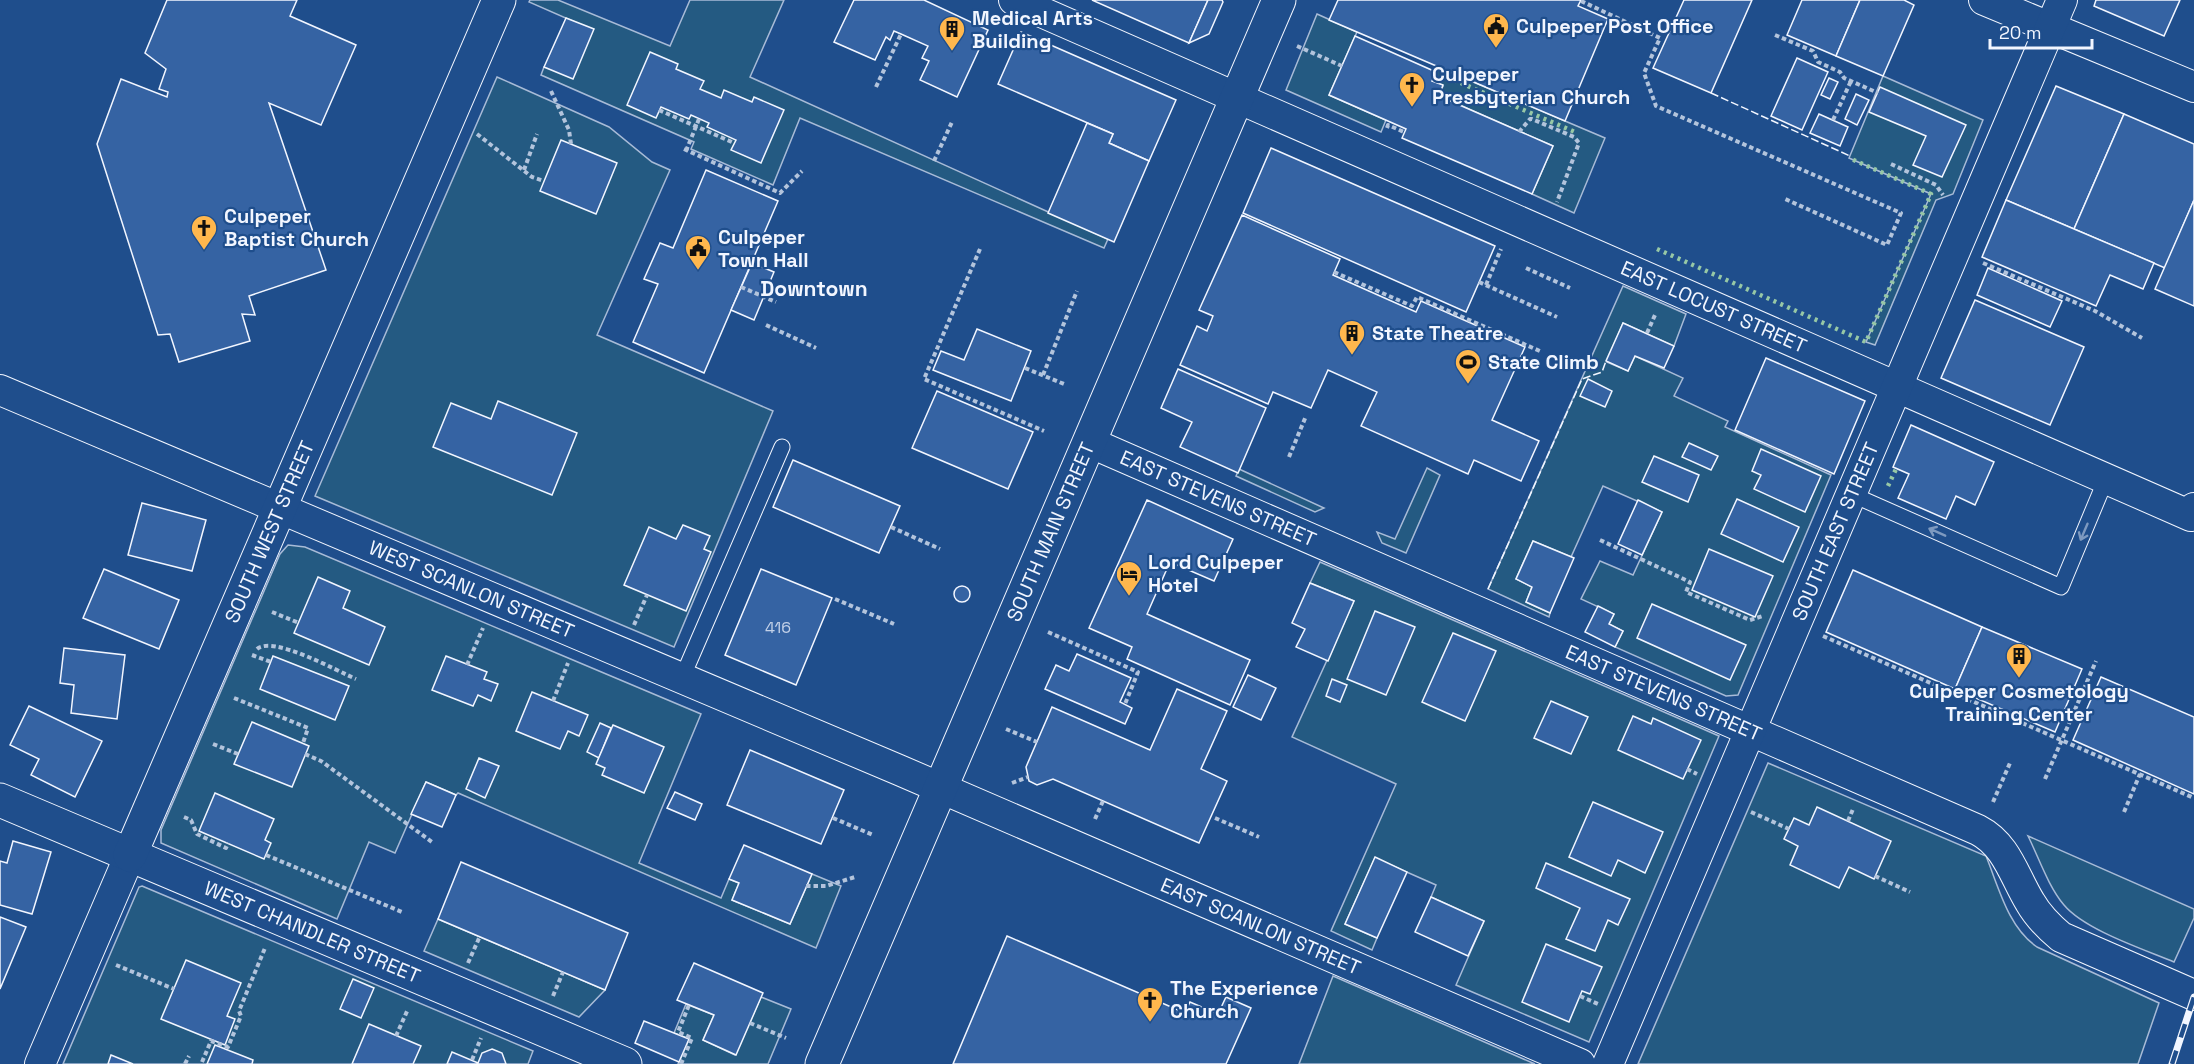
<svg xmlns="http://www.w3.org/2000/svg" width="2194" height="1064" font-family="'Space Grotesk',sans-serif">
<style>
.green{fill:#245a82;stroke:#a8bbd7;stroke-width:1.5}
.building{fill:#3563a3;stroke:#f2f6ff;stroke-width:1.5}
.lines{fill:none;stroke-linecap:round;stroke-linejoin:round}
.service-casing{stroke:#f2f6ff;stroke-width:17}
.minor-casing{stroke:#f2f6ff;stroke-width:32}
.tertiary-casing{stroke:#f2f6ff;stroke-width:35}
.primary-casing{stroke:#f2f6ff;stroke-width:35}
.path{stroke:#b3c4dc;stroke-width:4;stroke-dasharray:4.5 3;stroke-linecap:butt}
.service{stroke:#1f4e8c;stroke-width:15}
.minor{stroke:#1f4e8c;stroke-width:30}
.tertiary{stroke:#1f4e8c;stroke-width:33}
.primary{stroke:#1f4e8c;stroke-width:33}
.rail-casing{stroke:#f2f6ff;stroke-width:7}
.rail{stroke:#1f4e8c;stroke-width:4.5;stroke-dasharray:14;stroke-linecap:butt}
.hedge{stroke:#97c8a6;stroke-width:4.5;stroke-dasharray:3 4.5;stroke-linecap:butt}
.fence{stroke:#f2f6ff;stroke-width:1.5;stroke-dasharray:8 3;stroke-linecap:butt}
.oneway{stroke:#7e9ac0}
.labels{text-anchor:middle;stroke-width:4.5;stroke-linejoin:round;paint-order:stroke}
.number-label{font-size:16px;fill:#c3d1e8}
.poi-label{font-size:20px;font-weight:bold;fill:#f2f6ff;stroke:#1f4e8c;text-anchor:start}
.street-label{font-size:20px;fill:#f2f6ff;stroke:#1f4e8c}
.neighbourhood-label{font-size:21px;font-weight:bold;fill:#f2f6ff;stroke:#1f4e8c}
</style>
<rect width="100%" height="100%" fill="#1f4e8c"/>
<g class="green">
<polygon points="530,0 558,0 670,46 690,0 784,0 750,77 1108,239 1104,248 800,118 773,185 691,149 694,142 541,75 544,67 593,30 529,2"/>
<polygon points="1317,14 1357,32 1329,95 1386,120 1381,132 1286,90"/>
<polygon points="1438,67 1605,138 1574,213 1532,194 1553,146 1439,96 1443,86 1432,81"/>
<polygon points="1883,76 1983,120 1953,194 1936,200 1875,345 1866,342 1931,194 1849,158"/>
<polygon points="497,77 609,127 652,162 670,170 597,335 773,411 674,647 315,496"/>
<polygon points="1623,286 1686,314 1674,346 1623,323 1607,362 1628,371 1635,356 1683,378 1674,396 1728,421 1725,427 1831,475 1738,695 1726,696 1615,647 1623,631 1609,624 1614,614 1581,599 1600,561 1633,575 1662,512 1603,486 1571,557 1533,541 1516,579 1532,587 1526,602 1550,613 1549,617 1488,589"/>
<polygon points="1427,468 1440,475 1406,553 1382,543 1377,532 1395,539"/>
<polygon points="1239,469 1324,508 1315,512 1236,476"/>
<polygon points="288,545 305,547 701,714 639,863 721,898 729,879 739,883 732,900 790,924 812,874 841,886 816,948 458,793 456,795 426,782 395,853 369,842 337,919 161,843 161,830 280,554"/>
<polygon points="1320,562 1719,736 1589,1042 1456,985 1484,921 1431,897 1436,885 1375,858 1345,924 1377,938 1372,950 1331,931 1396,784 1292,737 1354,601 1310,583"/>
<path d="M1768,763l218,93c13,32 22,71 51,91l122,56 -21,61h-500z"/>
<path d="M2028,836l166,73v9l-20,44c-31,-13 -89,-32 -110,-57 -16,-19 -25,-47 -36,-69z"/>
<polygon points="142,886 533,1051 528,1064 63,1064 139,887"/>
<polygon points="438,919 605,990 579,1017 424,951"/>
<polygon points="1333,976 1535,1064 1299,1064"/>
<polygon points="761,997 791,1009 768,1064 678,1064 689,1039 674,1033 686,1004 714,1015 703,1040 735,1055"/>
</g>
<g class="building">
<polygon points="167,0 297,0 290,16 356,45 321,125 269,103 326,270 249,296 255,315 242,314 250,341 179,362 170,334 158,335 97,144 121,79 167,97 168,92 159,89 166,69 145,53"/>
<polygon points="854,0 924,0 988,30 957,97 920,80 929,61 922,58 928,46 901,34 894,31 890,40 886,37 875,60 834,42"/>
<polygon points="1092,0 1208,0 1189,43"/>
<polygon points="1208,0 1222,0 1223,2 1209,34 1189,43"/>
<polygon points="1338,0 1581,0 1578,6 1608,19 1565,121 1329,20"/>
<polygon points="1684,0 1752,0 1711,93 1653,68"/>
<polygon points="1802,0 1860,0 1836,56 1787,35"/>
<polygon points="1860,0 1904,0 1914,5 1883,76 1836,56"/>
<polygon points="2096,0 2180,0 2164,36 2094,6"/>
<polygon points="566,18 594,29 573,79 544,67"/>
<polygon points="1021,32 1176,100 1149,161 1109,143 1113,134 998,84"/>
<polygon points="1355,36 1436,72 1432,81 1443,85 1439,96 1553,146 1532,194 1402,138 1406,129 1329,95"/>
<polygon points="650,52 678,64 676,69 704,81 700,89 721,98 724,90 752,102 754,97 784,110 761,163 731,150 736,140 707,127 709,123 691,115 689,119 661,107 656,118 627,105"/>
<polygon points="1797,58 1828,72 1802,130 1771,116"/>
<polygon points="1829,78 1838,82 1830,99 1821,95"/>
<polygon points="2056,86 2124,114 2074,229 2006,200"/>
<polygon points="1880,87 1966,125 1942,177 1913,165 1926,136 1869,112"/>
<polygon points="1856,94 1869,100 1857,125 1845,119"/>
<polygon points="1819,114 1848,127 1840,146 1810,133"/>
<polygon points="2124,114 2194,144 2194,200 2165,268 2074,229"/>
<polygon points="1087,123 1113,134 1109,143 1149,161 1114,242 1048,213"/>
<polygon points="561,140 617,163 596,214 540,191"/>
<polygon points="1271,148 1495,246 1466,312 1243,213"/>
<polygon points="706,170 778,201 704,373 633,342 658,284 644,279 660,243 673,248"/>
<polygon points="2006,200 2154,263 2143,289 2110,275 2096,306 1982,257"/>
<polygon points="2194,200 2194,306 2155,289"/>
<polygon points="1242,215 1340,259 1333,275 1416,312 1421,301 1525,347 1492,420 1539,441 1521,481 1474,460 1468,474 1361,426 1377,392 1328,370 1311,408 1273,392 1268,404 1180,365 1197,326 1207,331 1213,316 1199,310"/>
<polygon points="752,263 774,272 754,320 731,310"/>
<polygon points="1988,268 2062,301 2050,327 1977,295"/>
<polygon points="1975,300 2084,347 2050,425 1941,378"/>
<polygon points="1623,323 1674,346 1664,368 1635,356 1628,371 1606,361"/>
<polygon points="977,329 1031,351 1011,401 933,370 941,351 964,360"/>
<polygon points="1766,358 1865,401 1834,474 1735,430"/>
<polygon points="1178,369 1266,408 1238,473 1180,447 1192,422 1161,408"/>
<polygon points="1588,379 1612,391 1605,407 1580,396"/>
<polygon points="937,391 1033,432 1008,489 912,448"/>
<polygon points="498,401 577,433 552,495 433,447 451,403 491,419"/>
<polygon points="1911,425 1994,462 1975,505 1956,496 1946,519 1898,498 1909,474 1893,467"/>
<polygon points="1689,443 1718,456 1711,470 1682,457"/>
<polygon points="1761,449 1821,476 1805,512 1754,489 1761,475 1752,471"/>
<polygon points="1654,456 1699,475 1688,502 1642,482"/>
<polygon points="793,460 900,506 879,553 773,507"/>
<polygon points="1737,499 1799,527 1783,562 1721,534"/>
<polygon points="1147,500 1233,539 1214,581 1170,562 1147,614 1250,660 1230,705 1127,659 1132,647 1089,628"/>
<polygon points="1638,500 1662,512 1642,555 1618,544"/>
<polygon points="142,503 206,520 192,571 128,555"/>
<polygon points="683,525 710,536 704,549 711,552 686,611 624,585 649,527 676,539"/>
<polygon points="1533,541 1574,558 1550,613 1526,602 1532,587 1516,579"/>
<polygon points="1709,549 1773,576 1755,617 1692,590"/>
<polygon points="104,569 179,600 159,649 83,618"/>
<polygon points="761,569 832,598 796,685 725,655"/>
<polygon points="1853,570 1982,627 1955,689 1826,632"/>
<polygon points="318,577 350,591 343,608 385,627 369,665 294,633"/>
<polygon points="1310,583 1354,601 1328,661 1296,647 1305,629 1292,623"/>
<circle cx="962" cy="594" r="8"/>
<polygon points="1652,604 1746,645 1730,680 1637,638"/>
<polygon points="1598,606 1614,614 1609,624 1623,631 1615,647 1585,632"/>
<polygon points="1375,611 1415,627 1386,695 1347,679"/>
<polygon points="1982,627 2082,669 2055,732 1955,689"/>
<polygon points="1453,633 1496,651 1465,721 1422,702"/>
<polygon points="64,648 125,655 117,719 71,713 74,685 60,683"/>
<polygon points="1077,654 1131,678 1120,702 1132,708 1125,724 1045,689 1056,665 1069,671"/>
<polygon points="273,656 349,686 335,720 260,689"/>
<polygon points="446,656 487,672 484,679 498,684 491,701 478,695 473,706 432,690"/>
<polygon points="1248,675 1276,688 1261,720 1233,707"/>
<polygon points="2101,677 2194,717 2194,794 2073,740"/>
<polygon points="1332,679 1347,685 1340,702 1326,696"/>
<polygon points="1177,689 1227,711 1201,769 1227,781 1199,843 1053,779 1037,785 1029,781 1026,767 1052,707 1150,750"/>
<polygon points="532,692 588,715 579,736 568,731 560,749 516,731"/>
<polygon points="1551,701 1588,717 1571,754 1534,738"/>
<polygon points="29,706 102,741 75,797 31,775 39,759 10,745"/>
<polygon points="1633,716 1651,724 1653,718 1701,740 1683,779 1618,750"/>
<polygon points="252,722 309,746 292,787 234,764"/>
<polygon points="600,723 611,728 599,758 587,752"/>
<polygon points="613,725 664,747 644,793 602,775 605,768 596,764"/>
<polygon points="750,750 844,790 821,844 727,805"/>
<polygon points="479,758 499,766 485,798 466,789"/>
<polygon points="426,782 456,795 442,827 411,814"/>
<polygon points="675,792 702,804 695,820 667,808"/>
<polygon points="215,793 274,819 265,840 271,843 264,859 199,831"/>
<polygon points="1593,802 1663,832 1645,873 1618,860 1611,876 1569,857"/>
<polygon points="1817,807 1891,841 1874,879 1849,867 1839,888 1790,865 1798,846 1784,839 1794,818 1809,825"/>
<polygon points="13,841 51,852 32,914 0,905 0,861 7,863"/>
<polygon points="744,845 812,874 790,924 732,900 739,883 729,879"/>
<polygon points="1375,857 1407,872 1377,938 1345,924"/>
<polygon points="461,862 628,933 605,990 438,919"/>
<polygon points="1546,863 1630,899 1618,925 1608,920 1595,951 1566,939 1580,908 1536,888"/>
<polygon points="1431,897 1484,921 1468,956 1415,932"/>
<polygon points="0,917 26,927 0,989"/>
<polygon points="1007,936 1185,1013 1190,1002 1218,1014 1226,997 1251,1008 1226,1064 953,1064"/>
<polygon points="1546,944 1602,967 1590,994 1582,991 1569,1022 1522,1002"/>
<polygon points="186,960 241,983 227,1016 235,1019 225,1045 161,1019"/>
<polygon points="694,963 763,993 736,1055 703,1040 714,1015 677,1000"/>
<polygon points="353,979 374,988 361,1018 340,1009"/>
<polygon points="644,1021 689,1039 679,1062 635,1043"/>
<polygon points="369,1024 421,1046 413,1064 352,1064"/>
<polygon points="215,1045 253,1060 252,1064 207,1064"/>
<polygon points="492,1049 502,1053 506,1064 447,1064 452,1052 478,1063 482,1053"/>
<polygon points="111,1055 133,1064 108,1064"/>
</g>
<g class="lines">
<g class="service-casing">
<g id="service">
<polyline points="1851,494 2061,587 2106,479"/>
<polyline points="682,678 782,447"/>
</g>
</g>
<g class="minor-casing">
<g id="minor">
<path id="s1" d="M1014,0l1177,516 3,-8"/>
<polyline points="1984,0 2194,87"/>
<path id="s2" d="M0,390l899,380 681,294"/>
<path id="s3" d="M1089,442l889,388c29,15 36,46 52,72 8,14 19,25 31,35l133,58"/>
<polyline points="40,1064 130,855"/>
<path id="s4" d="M1608,1064l454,-1064"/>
</g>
</g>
<g class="tertiary-casing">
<g id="tertiary">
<path id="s5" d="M0,800l625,264"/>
<path id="s6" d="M130,855l369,-855"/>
</g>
</g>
<g class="primary-casing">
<g id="primary">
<path id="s7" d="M822,1064l457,-1064"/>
</g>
</g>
<g class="path">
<polyline points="1581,1 1660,38 1644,73 1656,106 1901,213 1887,245 1783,198"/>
<polyline points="1775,35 1813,51 1818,62 1840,72 1844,78 1878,93"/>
<polyline points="1297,46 1342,66"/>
<polyline points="876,87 901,34"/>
<polyline points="551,91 569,130 571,144"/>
<polyline points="659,110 734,143"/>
<polyline points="1833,120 1851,81"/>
<polyline points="1387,128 1388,125 1404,132"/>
<polyline points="1519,132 1530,119 1532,119 1574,137 1579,143 1557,202"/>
<polyline points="477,134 532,177 544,181"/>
<polyline points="684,149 780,193 802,171"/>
<polyline points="686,151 699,119"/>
<polyline points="934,161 952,122"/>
<polyline points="1891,164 1936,185 1943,195"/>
<polyline points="524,170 537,134"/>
<polyline points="980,249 924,379 1044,431"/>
<polyline points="1983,263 2095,311 2142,338"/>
<polyline points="1526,268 1570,288"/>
<polyline points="1334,272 1412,306 1417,297 1542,352"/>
<polyline points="1479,282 1557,317"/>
<polyline points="1486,285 1501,249"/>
<polyline points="741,287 776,302"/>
<polyline points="766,325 816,348"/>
<polyline points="1647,333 1655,315"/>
<polyline points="1025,368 1064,384"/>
<polyline points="1043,375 1077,291"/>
<polyline points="1289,457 1306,416"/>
<polyline points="891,527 940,549"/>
<polyline points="1600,540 1690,582 1686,592 1750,620 1763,616"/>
<polyline points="835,599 894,624"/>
<polyline points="272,612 299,623"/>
<polyline points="634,625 647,595"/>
<polyline points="1048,632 1138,672 1125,704"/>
<polyline points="1823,636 2194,798"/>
<path d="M257,649c16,-14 80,22 99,30"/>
<polyline points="252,655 271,662"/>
<polyline points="467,665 483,628"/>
<polyline points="234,698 308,728 303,743"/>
<polyline points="553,701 568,663"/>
<polyline points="1006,729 1037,742"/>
<polyline points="213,744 238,754"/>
<polyline points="305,754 321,761 432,842"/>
<polyline points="1687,769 1697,774"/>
<polyline points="2045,779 2096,661"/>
<polyline points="1012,783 1028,777"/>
<polyline points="1993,802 2010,763"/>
<polyline points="1751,812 1789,829"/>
<polyline points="2124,812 2140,774"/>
<polyline points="184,817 191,820 197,834 226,848 228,843"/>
<polyline points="833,818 873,835"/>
<polyline points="1215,818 1259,837"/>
<polyline points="1095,819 1103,801"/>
<polyline points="1848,821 1853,809"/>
<polyline points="266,855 402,912"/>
<polyline points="1875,876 1910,892"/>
<polyline points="806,886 826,886 855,877"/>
<polyline points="468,963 480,936"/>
<polyline points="116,965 174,989"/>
<polyline points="553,996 563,972"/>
<polyline points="1580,996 1598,1004"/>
<polyline points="750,1023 786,1038"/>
<polyline points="396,1036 408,1009"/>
<polyline points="472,1060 481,1038"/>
<polyline points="202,1062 211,1041 228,1047 241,1016 239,1011 265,948"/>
<polyline points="185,1064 189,1056"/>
<polyline points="681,1064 692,1038 678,1032 689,1005"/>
</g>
<use href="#service" class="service"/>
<use href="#minor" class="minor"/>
<use href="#tertiary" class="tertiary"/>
<use href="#primary" class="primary"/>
<g class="rail-casing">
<polyline id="rail" points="2172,1064 2194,997"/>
</g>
<use href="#rail" class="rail"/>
<g class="hedge">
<polyline points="1447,77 1575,132"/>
<polyline points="1657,249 1866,342 1931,194 1849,158"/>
<polyline points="1888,486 1896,469"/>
</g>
<g class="fence">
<polyline points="1711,93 1850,156"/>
<polyline points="1488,589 1582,379 1602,372 1606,361"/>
</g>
</g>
<defs><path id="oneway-shaft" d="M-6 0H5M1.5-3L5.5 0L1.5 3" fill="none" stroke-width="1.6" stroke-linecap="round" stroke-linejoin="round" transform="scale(1.5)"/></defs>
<g class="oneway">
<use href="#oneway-shaft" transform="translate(1937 532) rotate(-156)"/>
<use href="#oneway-shaft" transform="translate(2084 532) rotate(113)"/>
</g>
<defs>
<g id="civic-pin" transform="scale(1.35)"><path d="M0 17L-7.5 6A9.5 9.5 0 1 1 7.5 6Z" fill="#ffb74d" stroke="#1f4e8c"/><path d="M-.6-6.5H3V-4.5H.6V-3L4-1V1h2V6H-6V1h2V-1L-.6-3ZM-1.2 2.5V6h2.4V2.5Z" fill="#111"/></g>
<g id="building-pin" transform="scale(1.35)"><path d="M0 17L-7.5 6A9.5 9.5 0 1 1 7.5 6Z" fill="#ffb74d" stroke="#1f4e8c"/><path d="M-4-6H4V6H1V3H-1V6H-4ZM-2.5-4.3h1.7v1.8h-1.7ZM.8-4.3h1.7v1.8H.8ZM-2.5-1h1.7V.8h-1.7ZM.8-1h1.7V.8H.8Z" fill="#111"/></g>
<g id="church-pin" transform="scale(1.35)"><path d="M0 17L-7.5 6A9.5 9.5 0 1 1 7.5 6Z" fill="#ffb74d" stroke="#1f4e8c"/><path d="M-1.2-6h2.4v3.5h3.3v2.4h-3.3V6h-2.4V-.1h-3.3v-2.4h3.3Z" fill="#111"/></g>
<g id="stadium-pin" transform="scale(1.35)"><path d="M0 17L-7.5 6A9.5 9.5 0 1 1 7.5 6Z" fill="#ffb74d" stroke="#1f4e8c"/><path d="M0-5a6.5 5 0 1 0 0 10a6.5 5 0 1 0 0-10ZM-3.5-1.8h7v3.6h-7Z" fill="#111"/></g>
<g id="hotel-pin" transform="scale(1.35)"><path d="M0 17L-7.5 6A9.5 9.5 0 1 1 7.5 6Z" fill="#ffb74d" stroke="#1f4e8c"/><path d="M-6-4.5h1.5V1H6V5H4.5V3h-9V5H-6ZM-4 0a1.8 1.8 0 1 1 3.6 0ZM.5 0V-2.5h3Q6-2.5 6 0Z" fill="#111"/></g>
</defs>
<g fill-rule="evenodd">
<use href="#civic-pin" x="1496" y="26"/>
<use href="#building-pin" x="952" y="29"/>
<use href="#church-pin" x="1412" y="85"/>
<use href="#church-pin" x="204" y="228"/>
<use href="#civic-pin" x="698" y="248"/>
<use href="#building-pin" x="1352" y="333"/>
<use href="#stadium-pin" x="1468" y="362"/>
<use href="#hotel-pin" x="1129" y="574"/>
<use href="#building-pin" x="2019" y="656"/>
<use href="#church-pin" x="1150" y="1000"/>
</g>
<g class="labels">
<g class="number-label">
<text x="778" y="633">416</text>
</g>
<g class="poi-label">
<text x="972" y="25">Medical Arts<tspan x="972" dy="23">Building</tspan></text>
<text x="1516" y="33">Culpeper Post Office</text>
<text x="1432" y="81">Culpeper<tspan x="1432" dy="23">Presbyterian Church</tspan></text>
<text x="224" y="223">Culpeper<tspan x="224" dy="23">Baptist Church</tspan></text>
<text x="718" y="244">Culpeper<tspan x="718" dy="23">Town Hall</tspan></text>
<text x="1372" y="340">State Theatre</text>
<text x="1488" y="369">State Climb</text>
<text x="1148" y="569">Lord Culpeper<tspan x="1148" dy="23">Hotel</tspan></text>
<text x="2019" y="698" text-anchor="middle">Culpeper Cosmetology<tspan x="2019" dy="23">Training Center</tspan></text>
<text x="1170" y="995">The Experience<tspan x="1170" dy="23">Church</tspan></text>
</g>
<g class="street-label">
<text dy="7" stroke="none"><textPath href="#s1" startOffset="764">EAST LOCUST STREET</textPath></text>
<text dy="7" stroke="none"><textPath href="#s3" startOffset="141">EAST STEVENS STREET</textPath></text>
<text dy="7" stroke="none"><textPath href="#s6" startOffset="352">SOUTH WEST STREET</textPath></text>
<text dy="7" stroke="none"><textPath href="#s7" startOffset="579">SOUTH MAIN STREET</textPath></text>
<text dy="7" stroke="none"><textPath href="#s4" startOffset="579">SOUTH EAST STREET</textPath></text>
<text dy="7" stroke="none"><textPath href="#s2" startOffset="512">WEST SCANLON STREET</textPath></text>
<text dy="7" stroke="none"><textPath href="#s3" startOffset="627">EAST STEVENS STREET</textPath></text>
<text dy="7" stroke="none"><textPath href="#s2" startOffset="1370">EAST SCANLON STREET</textPath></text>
<text dy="7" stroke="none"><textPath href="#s5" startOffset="339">WEST CHANDLER STREET</textPath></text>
</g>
<g class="neighbourhood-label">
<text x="814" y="296">Downtown</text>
</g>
</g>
<path d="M1990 39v9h102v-9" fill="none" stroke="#f2f6ff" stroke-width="3"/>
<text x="1999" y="39" font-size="18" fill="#f2f6ff" stroke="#1f4e8c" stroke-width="4.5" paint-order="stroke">20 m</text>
</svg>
